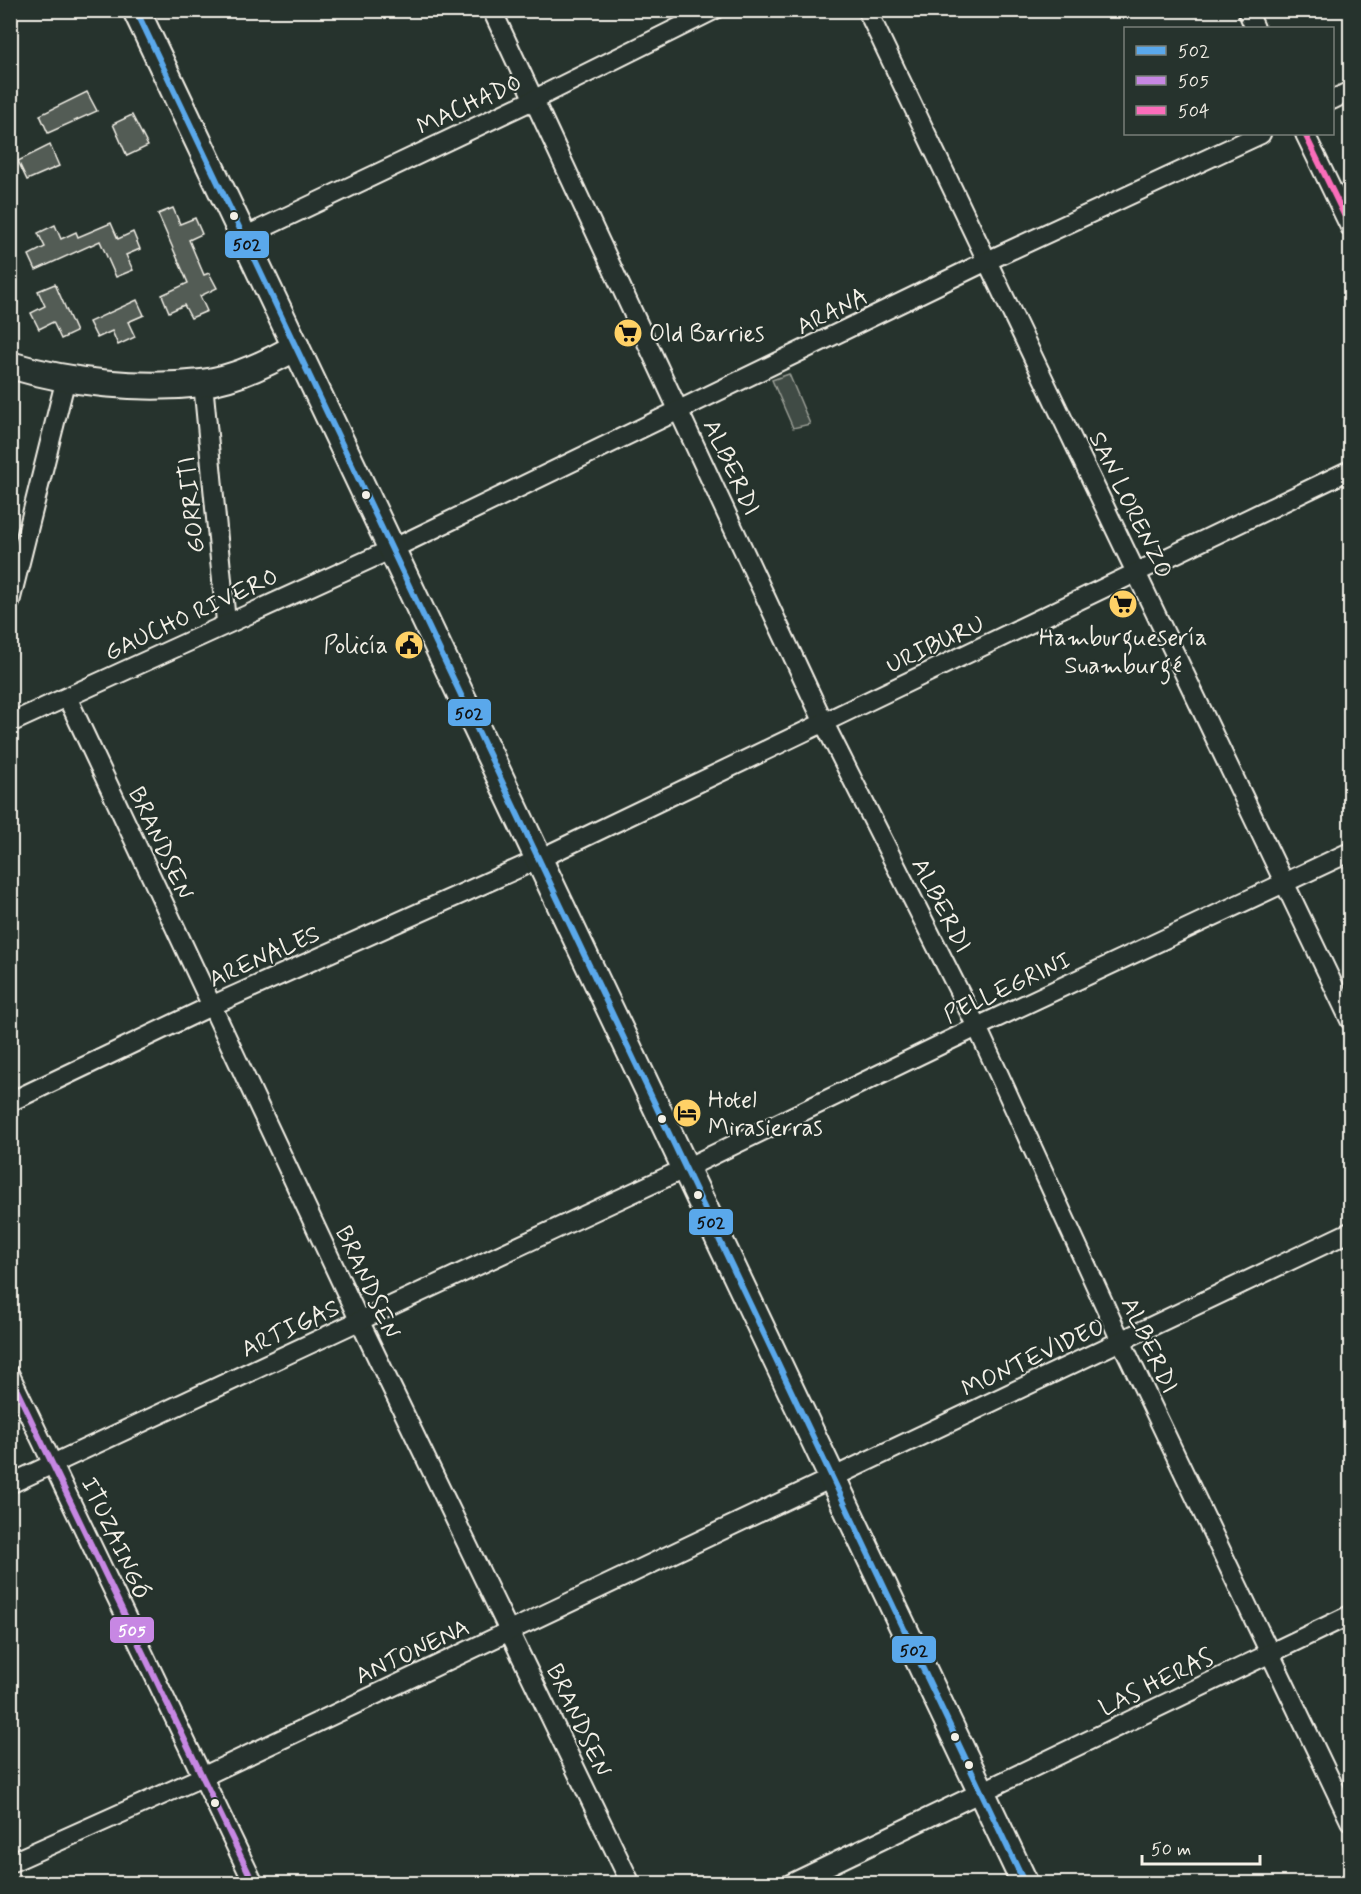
<svg xmlns="http://www.w3.org/2000/svg" width="1361" height="1894" font-family="Mynerve,sans-serif">
<style>
.green{fill:#414b45;stroke:#9a9e96;stroke-width:1.5}
.building{fill:#525c55;stroke:#f4f1e8;stroke-width:1.5}
.lines{fill:none;stroke-linecap:round;stroke-linejoin:round}
.street-casing{stroke:#f4f1e8;stroke-width:22}
.secondary-casing{stroke:#f4f1e8;stroke-width:30}
.street{stroke:#26332d;stroke-width:18}
.secondary{stroke:#26332d;stroke-width:26}
.bus-1-casing{stroke:#26332d;stroke-width:10}
.bus-2-casing{stroke:#26332d;stroke-width:10}
.bus-3-casing{stroke:#26332d;stroke-width:10}
.bus-1{stroke:#5aa8eb;stroke-width:6}
.bus-2{stroke:#c787e3;stroke-width:6}
.bus-3{stroke:#fb6dba;stroke-width:6}
.bus-dot{fill:#f4f1e8;stroke:#26332d;stroke-width:2}
.labels{text-anchor:middle;stroke-width:4.5;stroke-linejoin:round;paint-order:stroke}
.street-label{font-size:24px;fill:#f4f1e8;stroke:#26332d}
.poi-label{font-size:24px;fill:#f4f1e8;stroke:#26332d;text-anchor:start}
.line-badge{stroke:#26332d;stroke-width:2}
.badge-label{font-size:16px;text-anchor:middle;font-weight:bold;fill:#fff}
.pale-badge-label{font-size:16px;text-anchor:middle;font-weight:bold;fill:#111}
</style>
<rect width="100%" height="100%" fill="#26332d"/>
<filter id="ink" filterUnits="userSpaceOnUse"><feTurbulence type="fractalNoise" baseFrequency=".0167" numOctaves="2"/><feDisplacementMap in="SourceGraphic" scale="12" xChannelSelector="R" yChannelSelector="G"/><feConvolveMatrix kernelMatrix="1 2 1 2 8 2 1 2 1" color-interpolation-filters="sRGB"/></filter>
<g filter="url(#ink)">
<polygon class="green" points="789,374 810,424 793,428 772,380"/>
<g class="building">
<polygon points="87,92 97,111 48,133 40,115"/>
<polygon points="132,115 148,146 127,156 113,124"/>
<polygon points="50,145 59,166 27,180 18,161"/>
<polygon points="173,208 180,224 195,218 202,234 189,240 204,275 209,273 217,288 200,296 207,311 191,318 184,305 169,312 162,295 188,283 158,214"/>
<polygon points="111,223 118,239 133,232 140,249 126,255 133,270 116,277 100,241 36,270 29,255 45,247 38,233 55,225 61,239 76,232 78,237"/>
<polygon points="55,284 76,332 61,339 53,322 39,329 31,313 45,306 38,291"/>
<polygon points="137,300 144,315 128,322 135,337 118,345 112,331 97,338 89,322"/>
</g>
<g class="lines">
<g class="street-casing">
<g id="street">
<polyline points="492,10 824,723 977,1027 1121,1341 1350,1821"/>
<polyline points="867,10 1350,1020"/>
<polyline points="1247,10 1255,28"/>
<polyline points="1332,100 1350,91"/>
<polyline points="1305,134 1350,227"/>
<polyline points="244,237 535,99 714,10"/>
<polyline points="203,383 226,622"/>
<polyline points="10,602 66,378"/>
<polyline points="68,699 360,1322 631,1884"/>
<polyline points="10,723 392,549 987,261 1261,134"/>
<polyline points="10,1102 211,1006 539,859 1350,470"/>
<polyline points="10,1375 254,1884"/>
<polyline points="10,1484 686,1168 977,1027 1350,852"/>
<polyline points="10,1863 202,1777 1350,1232"/>
<polyline points="790,1884 1350,1615"/>
</g>
</g>
<g class="secondary-casing">
<g id="secondary">
<polyline points="136,10 1025,1884"/>
<path d="M10,365c60,18 130,25 192,18 33,-4 66,-20 94,-36"/>
</g>
</g>
<use href="#street" class="street"/>
<use href="#secondary" class="secondary"/>
<g class="bus-1-casing">
<polyline id="bus-1" points="136,10 1025,1884"/>
</g>
<g class="bus-2-casing">
<polyline id="bus-2" points="10,1376 254,1884"/>
</g>
<g class="bus-3-casing">
<polyline id="bus-3" points="1305,134 1350,227"/>
</g>
<use href="#bus-1" class="bus-1"/>
<use href="#bus-2" class="bus-2"/>
<use href="#bus-3" class="bus-3"/>
</g>
</g>
<defs>
<g id="supermarket-disc" transform="scale(1.5)"><circle r="9.5" fill="#ffd166" stroke="#26332d"/><path d="M-6-5.5h2.5l.6 2H6L4.5 2H-2.5L-4.4-4H-6ZM-1.5 3.2a1.3 1.3 0 1 0 .1 0ZM3 3.2a1.3 1.3 0 1 0 .1 0Z" fill="#111"/></g>
<g id="civic-disc" transform="scale(1.5)"><circle r="9.5" fill="#ffd166" stroke="#26332d"/><path d="M-.6-6.5H3V-4.5H.6V-3L4-1V1h2V6H-6V1h2V-1L-.6-3ZM-1.2 2.5V6h2.4V2.5Z" fill="#111"/></g>
<g id="hotel-disc" transform="scale(1.5)"><circle r="9.5" fill="#ffd166" stroke="#26332d"/><path d="M-6-4.5h1.5V1H6V5H4.5V3h-9V5H-6ZM-4 0a1.8 1.8 0 1 1 3.6 0ZM.5 0V-2.5h3Q6-2.5 6 0Z" fill="#111"/></g>
</defs>
<g fill-rule="evenodd">
<use href="#supermarket-disc" x="628" y="333"/>
<use href="#supermarket-disc" x="1123" y="604"/>
<use href="#civic-disc" x="409" y="645"/>
<use href="#hotel-disc" x="687" y="1113"/>
</g>
<g class="bus-dot">
<circle cx="234" cy="216" r="5"/>
<circle cx="366" cy="495" r="5"/>
<circle cx="662" cy="1119" r="5"/>
<circle cx="698" cy="1195" r="5"/>
<circle cx="955" cy="1737" r="5"/>
<circle cx="969" cy="1765" r="5"/>
<circle cx="215" cy="1803" r="5"/>
</g>
<g class="labels">
<g class="street-label">
<text transform="translate(469 104) rotate(-25)" y="8">MACHADO</text>
<text transform="translate(832 311) rotate(-26)" y="8">ARANA</text>
<text transform="translate(732 467) rotate(65)" y="8">ALBERDI</text>
<text transform="translate(191 505) rotate(-96)" y="8">GORRITI</text>
<text transform="translate(1131 505) rotate(64)" y="8">SAN LORENZO</text>
<text transform="translate(191 614) rotate(-25)" y="8">GAUCHO RIVERO</text>
<text transform="translate(935 644) rotate(-25)" y="8">URIBURU</text>
<text transform="translate(161 843) rotate(65)" y="8">BRANDSEN</text>
<text transform="translate(942 905) rotate(63)" y="8">ALBERDI</text>
<text transform="translate(264 956) rotate(-24)" y="8">ARENALES</text>
<text transform="translate(1007 987) rotate(-25)" y="8">PELLEGRINI</text>
<text transform="translate(368 1282) rotate(65)" y="8">BRANDSEN</text>
<text transform="translate(290 1328) rotate(-25)" y="8">ARTIGAS</text>
<text transform="translate(1150 1345) rotate(65)" y="8">ALBERDI</text>
<text transform="translate(1033 1357) rotate(-25)" y="8">MONTEVIDEO</text>
<text transform="translate(116 1538) rotate(65)" y="8">ITUZAINGÓ</text>
<text transform="translate(412 1651) rotate(-25)" y="8">ANTONENA</text>
<text transform="translate(1156 1682) rotate(-26)" y="8">LAS HERAS</text>
<text transform="translate(579 1720) rotate(65)" y="8">BRANDSEN</text>
</g>
<g class="poi-label">
<text x="649" y="341">Old Barries</text>
<text x="1123" y="645" text-anchor="middle">Hamburguesería<tspan x="1123" dy="28">Suamburgé</tspan></text>
<text x="388" y="653" text-anchor="end">Policía</text>
<text x="708" y="1107">Hotel<tspan x="708" dy="28">Mirasierras</tspan></text>
</g>
</g>
<g class="line-badge">
<rect x="224" y="230" width="46" height="29" rx="6" fill="#5aa8eb"/>
<rect x="447" y="698" width="45" height="29" rx="6" fill="#5aa8eb"/>
<rect x="688" y="1208" width="46" height="28" rx="6" fill="#5aa8eb"/>
<rect x="109" y="1616" width="46" height="28" rx="6" fill="#c787e3"/>
<rect x="891" y="1635" width="46" height="29" rx="6" fill="#5aa8eb"/>
</g>
<g class="badge-label">
<text x="132" y="1636">505</text>
</g>
<g class="pale-badge-label">
<text x="247" y="250">502</text>
<text x="469" y="719">502</text>
<text x="711" y="1228">502</text>
<text x="914" y="1656">502</text>
</g>
<rect width="1361" height="1894" fill="none" stroke="#26332d" stroke-width="36"/>
<rect x="18" y="18" width="1325" height="1858" fill="none" stroke="#f4f1e8" stroke-width="2" filter="url(#ink)"/>
<rect x="1124" y="27" width="210" height="108" fill="#26332d" stroke="#787f78" stroke-width="1.5"/>
<rect x="1136" y="46" width="30" height="9" fill="#5aa8eb" stroke="#787f78" stroke-width="1.5"/>
<text x="1178" y="57" font-size="18" fill="#f4f1e8">502</text>
<rect x="1136" y="76" width="30" height="9" fill="#c787e3" stroke="#787f78" stroke-width="1.5"/>
<text x="1178" y="87" font-size="18" fill="#f4f1e8">505</text>
<rect x="1136" y="106" width="30" height="9" fill="#fb6dba" stroke="#787f78" stroke-width="1.5"/>
<text x="1178" y="117" font-size="18" fill="#f4f1e8">504</text>
<path d="M1142 1855v9h118v-9" fill="none" stroke="#f4f1e8" stroke-width="3"/>
<text x="1151" y="1855" font-size="18" fill="#f4f1e8" stroke="#26332d" stroke-width="4.5" paint-order="stroke">50 m</text>
</svg>
